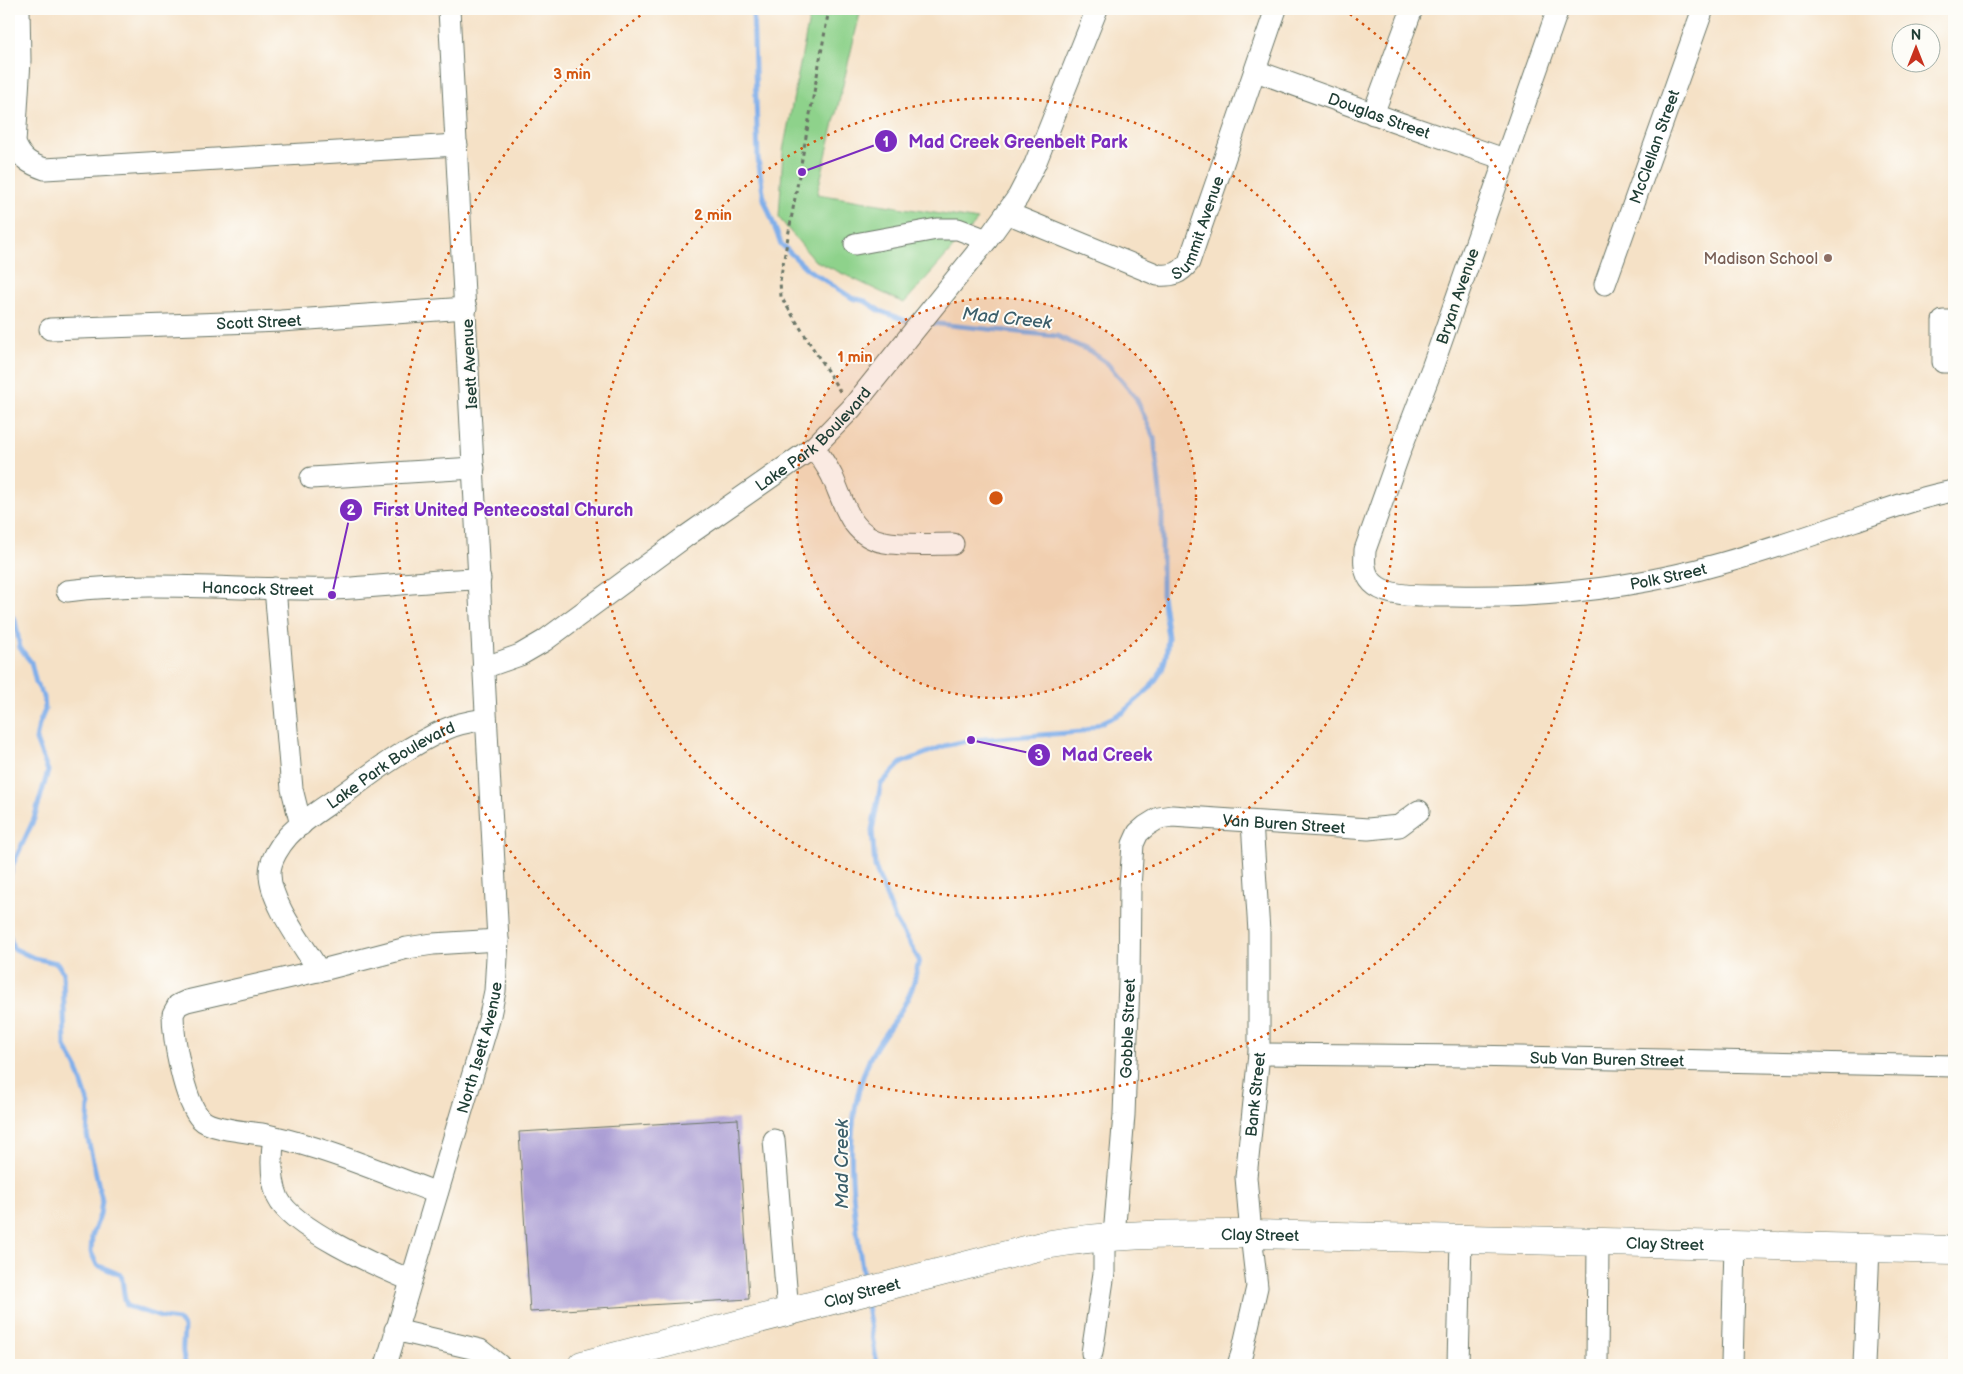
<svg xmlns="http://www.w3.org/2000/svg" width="1963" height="1374" font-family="'Balsamiq Sans',sans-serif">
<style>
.green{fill:#8ed28b;stroke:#568860}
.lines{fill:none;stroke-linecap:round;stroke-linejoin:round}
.stream{stroke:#80afea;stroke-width:5}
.building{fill:#aa9dd4}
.minor-casing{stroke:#6a7667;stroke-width:23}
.major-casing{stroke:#6a7667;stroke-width:29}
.path{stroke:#6a7667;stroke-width:3;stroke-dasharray:4 4;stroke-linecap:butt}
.minor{stroke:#fff;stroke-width:21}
.major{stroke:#fff;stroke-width:28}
.ring{fill:none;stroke:#d45610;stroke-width:2.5;stroke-dasharray:2.5 5}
.education-dot{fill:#8d6e63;stroke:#fdfcf7;stroke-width:2}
.labels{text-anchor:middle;stroke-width:4;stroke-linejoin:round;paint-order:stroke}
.street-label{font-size:16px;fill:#1f3d34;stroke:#fdfcf7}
.education-label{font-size:16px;fill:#785e54;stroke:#fdfcf7;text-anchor:end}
.water-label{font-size:18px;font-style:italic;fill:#3c5f6b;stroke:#fdfcf7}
.centre{fill:#d45610;stroke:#fdfcf7;stroke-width:2.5}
.ring-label{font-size:15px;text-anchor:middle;font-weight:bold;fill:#d45610;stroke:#fdfcf7;stroke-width:4;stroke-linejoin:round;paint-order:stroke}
.leader{fill:none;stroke:#7b2cbf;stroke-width:2}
.callout-dot{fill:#7b2cbf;stroke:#fdfcf7;stroke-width:2}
.mark-label{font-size:15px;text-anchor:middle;font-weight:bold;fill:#fff}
.callout-label{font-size:18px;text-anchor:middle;font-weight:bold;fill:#7b2cbf;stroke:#fdfcf7;stroke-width:4;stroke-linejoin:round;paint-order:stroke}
</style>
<rect width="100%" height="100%" fill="#fdfcf7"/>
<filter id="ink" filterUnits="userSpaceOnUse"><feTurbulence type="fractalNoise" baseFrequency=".02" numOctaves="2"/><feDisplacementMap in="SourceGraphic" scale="10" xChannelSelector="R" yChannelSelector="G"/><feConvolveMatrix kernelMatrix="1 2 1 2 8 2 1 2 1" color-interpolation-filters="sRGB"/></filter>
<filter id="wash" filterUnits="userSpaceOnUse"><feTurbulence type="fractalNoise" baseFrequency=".0096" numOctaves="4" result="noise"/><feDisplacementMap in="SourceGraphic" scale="20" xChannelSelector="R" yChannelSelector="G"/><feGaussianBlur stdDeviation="1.12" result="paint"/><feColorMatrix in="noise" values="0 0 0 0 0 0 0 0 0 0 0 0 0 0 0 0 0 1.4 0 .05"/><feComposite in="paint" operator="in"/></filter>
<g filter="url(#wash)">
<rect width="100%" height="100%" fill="#f5e1c6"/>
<polygon class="green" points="811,9 861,9 817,194 978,220 904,303 814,260 779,218 783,151"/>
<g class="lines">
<g class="stream">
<polyline points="753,9 758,159 764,199 781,244 807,269 852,298 865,301 880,311 907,321 915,321"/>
<polyline points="9,613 15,620 20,648 31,662 36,683 44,697 45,710 39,724 36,740 48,771 34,819 13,864 9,880"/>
<path d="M9,934l4,14 21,10 23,5 6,9 2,75 11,19 13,39 -2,30 15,65 -2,15 -8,21 -1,16 6,13 24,10c3,11 2,21 6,31l36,12 15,2 6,7c0,15 -4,23 2,38"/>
<path d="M864,1284c-9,-73 -26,-155 6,-226 11,-23 31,-42 40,-65 5,-10 6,-22 9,-33l-24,-41 -20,-52 -3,-37 9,-46 20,-21 43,-17 27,-6 110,-8 41,-19 28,-25 12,-18 4,-14 2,-19 -6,-42v-85l-8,-72 -18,-40 -29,-35 -17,-12 -33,-15 -128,-13"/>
<polyline points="866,1300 877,1365"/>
</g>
</g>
<g id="blocks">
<polygon class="building" points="738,1119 749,1299 530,1312 519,1132"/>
</g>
</g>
<g filter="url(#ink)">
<use href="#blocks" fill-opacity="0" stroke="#6a7667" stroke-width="1"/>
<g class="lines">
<g class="minor-casing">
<g id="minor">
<path d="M19,9l1,51 -5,83c6,16 15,21 30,26l412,-24"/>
<path id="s1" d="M1558,9l-126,359 -33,86 -34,96c0,5 -1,11 0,16 4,37 61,29 88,30 90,2 183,-8 270,-33 43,-12 87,-27 130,-42 33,-11 66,-24 101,-30"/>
<path id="s2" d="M1256,71l138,50 110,38"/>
<polyline points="1373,114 1412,9"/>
<path id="s3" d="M1006,214l11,3 141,58c14,1 22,-1 31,-13l87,-253"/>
<polyline points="855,244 937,229 958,229 987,240"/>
<path id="s4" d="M1605,284l98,-275"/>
<polyline points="1954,321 1943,321 1943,362 1954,362"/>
<path id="s5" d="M50,329l231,-8 185,-13"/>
<path d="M814,447c6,10 13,19 18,29 12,26 18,60 52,66 20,4 49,2 69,2"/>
<polyline points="311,478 474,468"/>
<polyline points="275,588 292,789 301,825"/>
<path id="s6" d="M67,591c88,-11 176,0 265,-2 49,-2 98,-9 148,-10"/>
<path id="s7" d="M483,668l37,-13 24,-14 141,-104 129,-90 37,-38 136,-169 31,-43 17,-33 62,-155"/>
<path id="s8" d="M319,971c-15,-25 -50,-70 -49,-98 0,-13 10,-28 18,-37 18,-19 41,-31 61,-46 31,-23 62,-45 97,-61 13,-6 27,-8 40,-10"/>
<path id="s9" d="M1259,1054l210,2 485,10"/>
<path d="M274,1137c-3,20 -4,41 4,61 14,30 101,69 132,82"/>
<polyline points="774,1140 788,1312"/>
<path d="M437,1193c-56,-21 -111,-45 -170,-58 -15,-3 -56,-5 -66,-16 -17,-17 -28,-81 -28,-105l5,-9 9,-4 139,-32 81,-21 26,-4 65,-4"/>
<path id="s10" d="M1114,1236l10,-121 5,-133 1,-95 3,-43 5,-11 8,-7 13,-8 13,-2 196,13 31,-3 20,-15"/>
<polyline points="395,1330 480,1350 499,1365"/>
<polyline points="1092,1353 1104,1273 1104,1237"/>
<path id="s11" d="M386,1365l103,-345 6,-29 3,-51 -49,-931"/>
<path id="s12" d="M1238,1365l4,-12 15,-66 -6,-53 -5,-57 13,-123v-122l-7,-110"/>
<polyline points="1458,1365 1461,1240"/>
<polyline points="1597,1365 1598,1242"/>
<polyline points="1732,1365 1735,1245"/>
<polyline points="1864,1365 1869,1248"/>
</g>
</g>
<g class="major-casing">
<g id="major">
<path id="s13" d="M582,1365l463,-120c68,-12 137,-11 206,-11l703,16"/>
</g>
</g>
<polyline class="path" points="829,9 780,281 781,297 841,393"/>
<use href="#minor" class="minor"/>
<use href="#major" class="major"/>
</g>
</g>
<circle cx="996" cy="498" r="200" fill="#d45610" fill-opacity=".12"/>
<g class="ring">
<circle cx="996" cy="498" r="200"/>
<circle cx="996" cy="498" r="400"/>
<path d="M1344 10A600 600 0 1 1 648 10"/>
</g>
<circle class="education-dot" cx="1828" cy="258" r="5"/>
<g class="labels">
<g class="street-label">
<text dy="6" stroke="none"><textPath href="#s2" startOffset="131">Douglas Street</textPath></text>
<text dy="6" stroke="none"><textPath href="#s4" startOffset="146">McClellan Street</textPath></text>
<text dy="6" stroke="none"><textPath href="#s3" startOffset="234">Summit Avenue</textPath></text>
<text transform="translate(1457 296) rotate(-71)" y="6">Bryan Avenue</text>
<text dy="6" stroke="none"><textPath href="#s5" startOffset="209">Scott Street</textPath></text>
<text transform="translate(469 364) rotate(-93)" y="6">Isett Avenue</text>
<text dy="6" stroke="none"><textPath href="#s7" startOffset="404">Lake Park Boulevard</textPath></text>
<text dy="6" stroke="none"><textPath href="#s1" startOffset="909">Polk Street</textPath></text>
<text dy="6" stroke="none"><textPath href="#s6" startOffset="191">Hancock Street</textPath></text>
<text dy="6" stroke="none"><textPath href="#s8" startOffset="278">Lake Park Boulevard</textPath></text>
<text dy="6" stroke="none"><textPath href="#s10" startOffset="556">Van Buren Street</textPath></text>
<text dy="6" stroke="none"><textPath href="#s10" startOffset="208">Gobble Street</textPath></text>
<text dy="6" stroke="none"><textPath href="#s11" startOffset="331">North Isett Avenue</textPath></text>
<text dy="6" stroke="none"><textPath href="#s9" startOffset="348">Sub Van Buren Street</textPath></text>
<text dy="6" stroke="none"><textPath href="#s12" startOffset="274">Bank Street</textPath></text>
<text dy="6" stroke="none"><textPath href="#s13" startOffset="694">Clay Street</textPath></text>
<text dy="6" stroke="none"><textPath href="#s13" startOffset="1099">Clay Street</textPath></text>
<text dy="6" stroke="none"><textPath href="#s13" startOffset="289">Clay Street</textPath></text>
</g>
<g class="education-label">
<text x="1818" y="264">Madison School</text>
</g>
<g class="water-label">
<text transform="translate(1007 318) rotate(6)" y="6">Mad Creek</text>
<text transform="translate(842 1164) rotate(-90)" y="6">Mad Creek</text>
</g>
</g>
<circle cx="996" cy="498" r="8" class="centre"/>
<g class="ring-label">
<text x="572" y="79">3 min</text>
<text x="713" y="220">2 min</text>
<text x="855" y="362">1 min</text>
</g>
<path class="leader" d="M802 172L886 141M332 595L351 510M971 740L1039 755"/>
<g class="callout-dot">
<circle cx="802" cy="172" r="5"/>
<circle cx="332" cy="595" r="5"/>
<circle cx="971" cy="740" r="5"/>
<circle cx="886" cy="141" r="12"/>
<circle cx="351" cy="510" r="12"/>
<circle cx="1039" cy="755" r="12"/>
</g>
<g class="mark-label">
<text x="886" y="147">1</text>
<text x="351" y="515">2</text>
<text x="1039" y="760">3</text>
</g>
<g class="callout-label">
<text x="1018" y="148">Mad Creek Greenbelt Park</text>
<text x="503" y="516">First United Pentecostal Church</text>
<text x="1107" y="761">Mad Creek</text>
</g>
<rect width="1963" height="1374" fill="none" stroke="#fdfcf7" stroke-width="30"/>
<g transform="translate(1916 48)"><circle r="24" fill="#fdfcf7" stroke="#a4b0a9"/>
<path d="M0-4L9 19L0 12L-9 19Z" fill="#c8321e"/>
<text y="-8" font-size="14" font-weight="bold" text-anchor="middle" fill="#1f3d34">N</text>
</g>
</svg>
